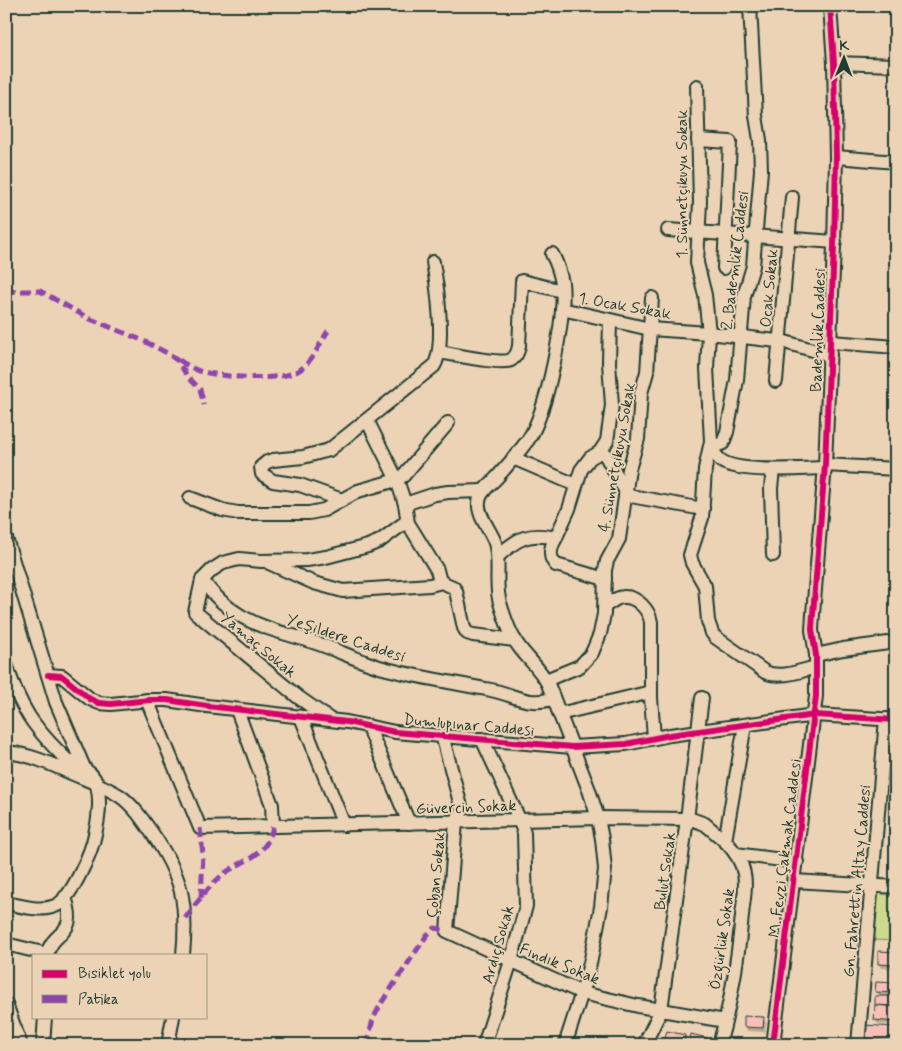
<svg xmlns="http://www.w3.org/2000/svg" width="902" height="1051" font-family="Mynerve,sans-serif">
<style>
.green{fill:#cdd98c;stroke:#768b60}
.shadow{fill:#0003}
.building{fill:#f9beb6;stroke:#1f3d34}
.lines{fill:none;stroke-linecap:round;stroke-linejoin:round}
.minor-casing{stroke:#1f3d34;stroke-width:16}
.minor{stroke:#edd3b5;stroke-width:12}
.quiet{stroke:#8e44ad;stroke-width:5;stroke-dasharray:10 5;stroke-linecap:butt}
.cycleway-casing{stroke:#edd3b5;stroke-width:9}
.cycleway{stroke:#d6006c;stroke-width:6}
.labels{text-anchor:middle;stroke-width:4;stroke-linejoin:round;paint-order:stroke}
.street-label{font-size:16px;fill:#1f3d34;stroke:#edd3b5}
</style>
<rect width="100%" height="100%" fill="#edd3b5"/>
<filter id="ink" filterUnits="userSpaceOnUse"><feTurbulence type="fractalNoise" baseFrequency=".02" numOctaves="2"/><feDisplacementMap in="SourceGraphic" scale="10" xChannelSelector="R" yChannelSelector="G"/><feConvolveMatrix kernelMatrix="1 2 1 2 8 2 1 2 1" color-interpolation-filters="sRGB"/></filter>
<g filter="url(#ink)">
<polygon class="green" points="876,891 896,892 896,941 873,940"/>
<g class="shadow">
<polygon points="896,954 896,969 881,968 879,964"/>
<polygon points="896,984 896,1025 878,1024 875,1020 877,997 880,997 877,992"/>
<polygon points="763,1019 766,1023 765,1032 747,1031 745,1027"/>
<polygon points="896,1029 896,1045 867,1045 864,1038"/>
<polygon points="685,1036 687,1041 686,1045 665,1045"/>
<polygon points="740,1043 762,1044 762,1045 740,1045"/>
</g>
<g class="building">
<polygon points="878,951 896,952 896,965 878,964"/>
<polygon points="876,982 896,983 896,993 875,992"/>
<polygon points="875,996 896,996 896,1006 875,1005"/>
<polygon points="875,1005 896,1007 896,1022 874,1020"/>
<polygon points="744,1016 764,1017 763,1028 744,1027"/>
<polygon points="863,1025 896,1027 896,1041 862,1038"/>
<polygon points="667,1031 685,1035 683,1045 663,1045"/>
<polygon points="691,1034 707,1038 705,1045 689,1045"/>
</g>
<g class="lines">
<g class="minor-casing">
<g id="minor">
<path d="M750,6l6,110 4,24 1,30 -8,96 -9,30 -7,84 -10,52 -4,11 -12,5c3,5 7,11 12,14 19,11 78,7 101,6"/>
<polyline points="834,63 896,65"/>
<path d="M697,86l3,116 -3,61 8,32 4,38 -2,35 4,73 -6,28 -3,49 -12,37 2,8 13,23 3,35 4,12 3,4 50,35c15,7 35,-1 51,-5"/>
<polyline points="698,140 730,142 724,268"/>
<polyline points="836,157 896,162"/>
<polyline points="668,230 835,242"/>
<path d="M552,254c5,9 8,19 10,29 4,34 -15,129 -34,157 -9,12 -19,24 -29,35 -7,9 -19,15 -20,27 -2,14 12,28 16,41 6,20 -1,40 5,60 5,16 10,32 20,45 9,12 21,22 28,36l41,106 9,28 4,21 3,30 -4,38 -10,52 -6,24 -20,62"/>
<polyline points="562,309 650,329 709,333 785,342 830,355"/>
<polyline points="831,342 896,347"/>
<path d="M439,352c13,2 63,13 72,8 5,-3 7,-8 8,-14l3,-65 40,10"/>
<polyline points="776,381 792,197"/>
<polyline points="602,449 625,490"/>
<polyline points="513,458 576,485"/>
<polyline points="825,465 896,469"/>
<polyline points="625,495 703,509"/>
<polyline points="190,498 222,510 238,513 309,513 324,510 358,491 393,481 403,476 448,423"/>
<path d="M342,500l-42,-15 -27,-4 -11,-7 -1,-7 6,-5 6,-2 30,-3 26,-7 105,-84c12,-20 3,-81 -1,-104"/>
<polyline points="405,504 435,494 448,492 484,491"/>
<polyline points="6,538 56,702 85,770"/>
<polyline points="773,555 771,488 773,470"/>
<path d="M498,556c20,-18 30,-24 58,-18"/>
<polyline points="269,563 314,583 343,591 430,585 438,583 439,578 437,570 408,523 405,504 397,480 367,420"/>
<path d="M605,579l-49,-14c-6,-6 -6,-12 -4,-19l17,-37 12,-39 9,-12 10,-6 7,-11 5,-36 -3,-42 1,-43"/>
<path d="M202,580c11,15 22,26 39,36 24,14 52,19 78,28 23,8 44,19 68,25 34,9 69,14 104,21 25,5 35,16 62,9"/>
<polyline points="439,581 453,587 456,591 464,628 467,633 473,635 515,640"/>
<path d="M605,606c5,-3 12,-9 18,-9 14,-1 26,13 28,25v76l3,40"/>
<polyline points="816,655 843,649 896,642"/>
<path d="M6,664c14,44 27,63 60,95 9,7 22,9 28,19 8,15 5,40 1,56 -3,17 -24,66 -40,72 -15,6 -33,0 -49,-3"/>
<polyline points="48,675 62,676 90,699 99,703 111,704 150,700 167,700 207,706 347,722 395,732 572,747 626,744 670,735 815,715 896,720"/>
<polyline points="546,680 580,666 592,653 600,634 604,614 605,570 607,561 619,539 629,469 638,439 641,393 647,372 652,298"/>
<polyline points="147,700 200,828 598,818 691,819 705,824 725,841"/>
<polyline points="237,710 272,805 273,826"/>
<polyline points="559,714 651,692"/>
<polyline points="301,717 344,825"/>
<polyline points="328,718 298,697 195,612 202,580 212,570 223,563 239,559 261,561 307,560 326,557 368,546 380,541 407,521"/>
<polyline points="368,726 409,823"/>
<polyline points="442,735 462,810 456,822 447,931 582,993 638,1006 725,1021"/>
<polyline points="482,739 520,821 524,833 526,906 511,961 484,1045"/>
<path d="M6,752c23,2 45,12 65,21 16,7 34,13 49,23 13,9 23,24 32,37 30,43 36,69 31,122"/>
<polyline points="736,854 797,862"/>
<polyline points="794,881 896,887"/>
<polyline points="6,944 47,954"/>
<path d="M47,955c6,-27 32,-17 18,-58"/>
<polyline points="6,1004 21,1045"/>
<polyline points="43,1045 45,1017"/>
<polyline points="168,1045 173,1017"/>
<polyline points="644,1045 661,1010 687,819 702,698"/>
<path d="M719,1045c12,-42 19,-86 23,-129 1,-14 5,-29 2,-42 -2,-13 -10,-24 -19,-33l20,-116"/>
<polyline points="773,1045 816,696 816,655 812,630 813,614 825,465 834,246 836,157 834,63 830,6"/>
<polyline points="858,1045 886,719"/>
</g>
</g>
<use href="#minor" class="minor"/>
<g class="quiet">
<polyline points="6,291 40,291 88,318 144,341 167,353 178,361 187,376 200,389 204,405"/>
<path d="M179,360c6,4 13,8 20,11 22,6 84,12 102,-2 12,-9 19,-26 27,-38"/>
<polyline points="200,828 203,854 201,898"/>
<path d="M185,918c11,-14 21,-28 33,-39 22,-21 48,-18 55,-53"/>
<polyline points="367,1045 373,1019 382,1002 427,935 435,928 447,931"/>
</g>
<g class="cycleway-casing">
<g id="cycleway">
<polyline points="48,675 62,676 90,699 99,703 111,704 150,700 167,700 207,706 347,722 395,732 572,747 626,744 670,735 815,715 896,720"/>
<polyline points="773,1045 816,696 816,655 812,630 813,614 825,465 834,246 836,157 834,63 830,6"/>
</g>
</g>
<use href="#cycleway" class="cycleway"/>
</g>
</g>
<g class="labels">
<g class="street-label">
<text transform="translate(681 184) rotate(-90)" y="6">1. Sünnetçikuyu Sokak</text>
<text transform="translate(734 260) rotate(-83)" y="6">2. Bademlik Caddesi</text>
<text transform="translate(768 288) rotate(-85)" y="6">Ocak Sokak</text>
<text transform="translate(625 305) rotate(10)" y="6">1. Ocak Sokak</text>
<text transform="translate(817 330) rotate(-88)" y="6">Bademlik Caddesi</text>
<text transform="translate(616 457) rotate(-80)" y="6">4. Sünnetçikuyu Sokak</text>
<text transform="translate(346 637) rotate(18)" y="6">Yeşildere Caddesi</text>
<text transform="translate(259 644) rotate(40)" y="6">Yamaç Sokak</text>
<text transform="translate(469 724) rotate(5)" y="6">Dumlupınar Caddesi</text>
<text transform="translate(466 806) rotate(-2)" y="6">Güvercin Sokak</text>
<text transform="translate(784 848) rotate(-83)" y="6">M. Fevzi Çakmak Caddesi</text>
<text transform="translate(664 871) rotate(-82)" y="6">Bulut Sokak</text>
<text transform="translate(435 875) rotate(-85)" y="6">Çoban Sokak</text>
<text transform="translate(856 881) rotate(-85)" y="6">Gn. Fahrettin Altay Caddesi</text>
<text transform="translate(721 939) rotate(-82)" y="6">Özgürlük Sokak</text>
<text transform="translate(497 944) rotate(-74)" y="6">Ardıç Sokak</text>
<text transform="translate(560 963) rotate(22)" y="6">Fındık Sokak</text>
</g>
</g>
<rect width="902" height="1051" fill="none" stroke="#edd3b5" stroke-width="25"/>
<rect x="12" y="12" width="877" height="1026" fill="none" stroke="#1f3d34" stroke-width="2" filter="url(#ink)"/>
<rect x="32" y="954" width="175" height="65" fill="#edd3b5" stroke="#9b9781"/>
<rect x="42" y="970" width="25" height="8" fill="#d6006c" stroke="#9b9781"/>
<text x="78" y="978" font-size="15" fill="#1f3d34">Bisiklet yolu</text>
<rect x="42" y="995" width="25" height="8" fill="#8e44ad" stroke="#9b9781"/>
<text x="78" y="1004" font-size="15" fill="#1f3d34">Patika</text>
<g transform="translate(844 58) rotate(1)" stroke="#edd3b5" stroke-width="4" paint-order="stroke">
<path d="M0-4L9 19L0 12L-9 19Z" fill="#1f3d34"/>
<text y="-8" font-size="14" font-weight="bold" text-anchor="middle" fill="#1f3d34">K</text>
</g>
</svg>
